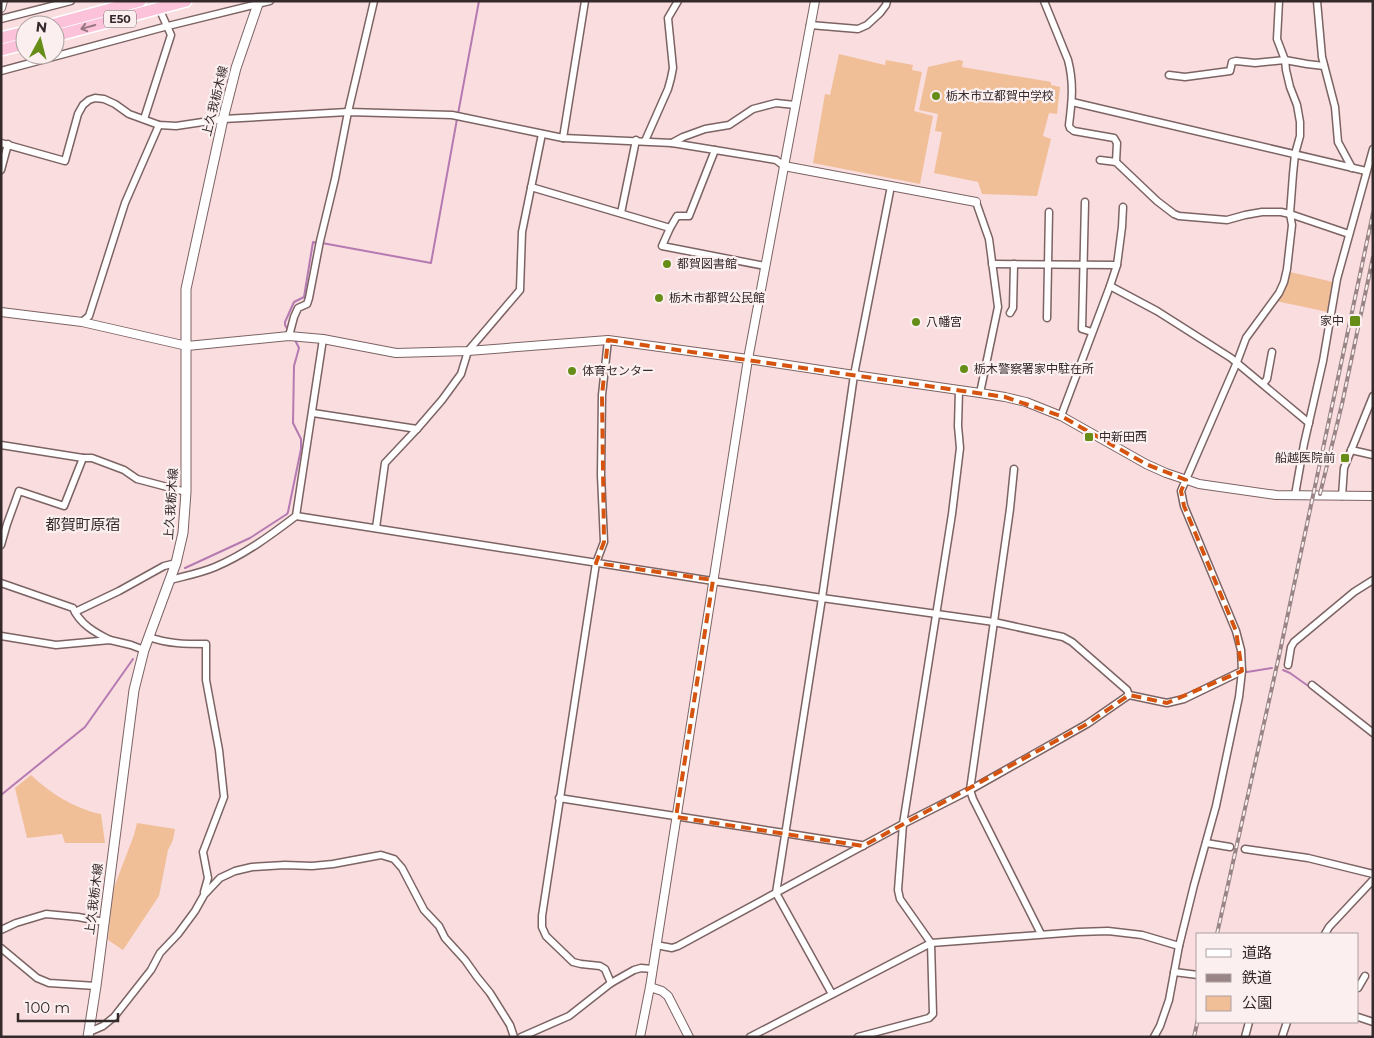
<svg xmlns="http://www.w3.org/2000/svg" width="1374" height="1038" font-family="Montserrat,'Noto Sans JP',sans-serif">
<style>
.green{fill:#f0bf98}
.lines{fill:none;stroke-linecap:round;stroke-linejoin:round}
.stream{stroke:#b67ab2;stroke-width:2}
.minor-casing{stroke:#7c6364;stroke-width:9}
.tertiary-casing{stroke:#7c6364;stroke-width:10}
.secondary-casing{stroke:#7c6364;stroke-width:11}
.motorway-casing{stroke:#fff;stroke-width:14}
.minor{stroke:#fff;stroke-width:6}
.tertiary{stroke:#fff;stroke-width:8}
.secondary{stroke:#fff;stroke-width:9}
.motorway{stroke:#fbc2da;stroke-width:11}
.rail-casing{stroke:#998586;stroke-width:4}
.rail{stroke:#fbeff0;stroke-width:2;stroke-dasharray:5.5;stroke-linecap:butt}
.oneway{stroke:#987682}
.marked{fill:none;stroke:#d6540f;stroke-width:4;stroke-dasharray:10 6;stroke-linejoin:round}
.poi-dot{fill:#668d18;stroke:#fbeff0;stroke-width:2}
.labels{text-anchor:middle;stroke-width:4.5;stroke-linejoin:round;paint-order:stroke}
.shield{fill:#fbeff0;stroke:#706566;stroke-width:1}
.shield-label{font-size:11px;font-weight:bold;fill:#352a2b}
.poi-label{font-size:12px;fill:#352a2b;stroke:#fbeff0;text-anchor:start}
.street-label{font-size:12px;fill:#352a2b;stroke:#fbeff0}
.quarter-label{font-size:15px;fill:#352a2b;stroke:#fbeff0}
</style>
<rect width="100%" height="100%" fill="#faddde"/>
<g class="green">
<polygon points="839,54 885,65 886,60 913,65 912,70 922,72 914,111 933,116 920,184 813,163 825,94 830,95"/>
<polygon points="959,60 963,61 962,67 1051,82 1051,85 1060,87 1057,114 1049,113 1043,136 1051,139 1037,196 982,194 978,182 934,173 942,132 935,131 938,114 919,110 928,67"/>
<polygon points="1290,272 1333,282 1328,312 1276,301 1282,293"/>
<path d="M31,775c19,18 44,34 70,39l4,29h-40l-3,-9 -35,4 -12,-50z"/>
<polygon points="137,823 175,829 173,840 168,850 159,896 123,950 108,940 113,890 134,835"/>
</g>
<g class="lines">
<g class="stream">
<polyline points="458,114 479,1"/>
<polyline points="322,243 431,263 457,119"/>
<polyline points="288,330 285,325 285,322 294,302 304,297 313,242 317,243"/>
<polyline points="185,568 250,538 287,514 288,512 301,449 301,439 293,423 294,366 299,348 294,338"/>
<polyline points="1283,670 1290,673 1311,688"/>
<polyline points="1247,672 1272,668"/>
<polyline points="1,795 85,727 133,659"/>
</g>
<g class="minor-casing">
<g id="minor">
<path d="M1044,1l24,59c6,23 4,41 1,65l1,3 4,3 40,7 3,5 -1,19"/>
<polyline points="1317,1 1322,57 1335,107 1338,142 1352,168"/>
<polyline points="1,19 71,1"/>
<polyline points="810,25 858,29 867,25 880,13 886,5 887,1"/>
<polyline points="1,71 168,26 270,1"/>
<polyline points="1169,75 1185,77 1230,71 1232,62 1236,61 1255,63 1285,60 1307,64 1324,66"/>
<polyline points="1072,102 1366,171"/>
<polyline points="144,119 171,35 162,15"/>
<polyline points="563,138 585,1"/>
<polyline points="645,141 668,89 671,78 673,68 668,18 678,1"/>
<polyline points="1,143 65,161 78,114 83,105 89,100 95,98 104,99 115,104 129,114 159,125 176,126 223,119 348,112 452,115 563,138 672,143 776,160 784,166"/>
<polyline points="672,143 683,137 705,129 729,125 753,109 776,103 795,105"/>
<polyline points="715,150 689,216 677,216 670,228 662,246 765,266"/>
<polyline points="1100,160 1116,162 1157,201 1174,214 1179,216 1227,220 1245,215 1262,212 1281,212 1290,214 1349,234"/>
<polyline points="1,170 8,144"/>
<polyline points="531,187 670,228"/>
<polyline points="976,202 989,239 998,307 980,393"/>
<polyline points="1085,202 1082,329 1092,332"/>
<polyline points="621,213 636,140"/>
<polyline points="992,264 1117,265"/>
<polyline points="1110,286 1157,311 1231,358 1309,423"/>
<polyline points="1010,313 1013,308 1014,264"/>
<polyline points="1047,318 1049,212"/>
<polyline points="82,322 89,316 125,203 159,125"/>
<polyline points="289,336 294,317 298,308 307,304 309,298 320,241 335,179 348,112 374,1"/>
<polyline points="608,340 602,395 601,475 604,542 596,563 542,916 542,927 546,936 573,962 581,964 600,966 605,969 611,983"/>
<polyline points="1263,384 1267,379 1272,352"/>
<polyline points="313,413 417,429"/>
<polyline points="1061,416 1110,286 1117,265 1122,227 1123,207"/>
<polyline points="1,445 83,458 92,458 124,470 137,479 186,492"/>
<polyline points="1351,450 1373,455"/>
<polyline points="1014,469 1010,509 970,790 973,799 1041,934"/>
<polyline points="1295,495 1304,444 1323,361 1337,279 1373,149"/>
<polyline points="1342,496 1344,468 1373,396"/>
<polyline points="296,516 822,598 994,622 1063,637 1072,642 1127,690 1129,695 1167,703 1184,699 1242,671"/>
<polyline points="376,528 385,463 417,429 442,400 461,374 468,351 520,290 522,232 542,134"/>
<polyline points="1,545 7,524 19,491 64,506 83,458"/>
<path d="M170,580c15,-4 31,-7 45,-13 29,-12 56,-32 81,-51l27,-177"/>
<path d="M1,583l72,25c7,16 21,24 37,32"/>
<polyline points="75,612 119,591 164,566 176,563"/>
<polyline points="1,636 56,645 110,640 131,645 144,650"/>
<path d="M149,637c19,7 37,7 57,7v36l13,70 5,47 -21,55 5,26 -4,14"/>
<polyline points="1288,665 1291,647 1294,642 1354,592 1373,580"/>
<polyline points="1312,685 1373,733"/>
<polyline points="559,798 861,845 863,846"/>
<polyline points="1206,843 1230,847"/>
<polyline points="1245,849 1308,858 1373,874"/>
<polyline points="1,930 16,923 46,914 78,917 104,922"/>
<polyline points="1325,934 1329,927 1373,880"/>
<polyline points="656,945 672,948 678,946 903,824 970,790 1087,724 1129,695"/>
<polyline points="1,948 37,978 49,983 96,986"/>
<polyline points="1174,972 1198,975"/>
<polyline points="1358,988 1365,976"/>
<polyline points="832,994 776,893 822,598 854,375 891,186"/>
<polyline points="1358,1017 1373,1022"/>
<polyline points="89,1032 103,1026 114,1017 151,970 160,953 178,934 195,911 204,895 220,878 235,871 252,867 285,865 312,866 333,864 381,855 394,859 402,868 424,910 439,926 445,938 465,960 477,977 490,993 510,1025 514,1037"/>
<polyline points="521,1037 569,1016 611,983 634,970 641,968 652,969"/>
<polyline points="750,1037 931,943 1078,932 1108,931 1142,935 1179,946"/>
<polyline points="858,1037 929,1018 933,1014 931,943 900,899 898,890 903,824 952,514 960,448 958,426 959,390"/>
<polyline points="1154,1037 1160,1026 1169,1000 1179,946 1194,885 1216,806 1239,697 1242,671 1241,650 1236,631 1184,506 1181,491 1237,362 1246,338 1279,293 1284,282 1287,269 1292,225 1290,214 1293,174 1295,154 1300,136 1300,122 1297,105 1290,87 1286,70 1285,60 1277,39 1279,1"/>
<polyline points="1245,1037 1249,1022"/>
<polyline points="1282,1037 1287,1022"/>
</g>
</g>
<g class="tertiary-casing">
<g id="tertiary">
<polyline points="1,8 3,1"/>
<polyline points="784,166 976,202"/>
<polyline points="1,312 82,322 187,346 289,336 323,339 396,353 468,351 608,340 748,359 854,375 980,393 1005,397 1026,402 1061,416 1146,464 1166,473 1199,484 1276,495 1373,496"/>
<polyline points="650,987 662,991 668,996 689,1037"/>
<polyline points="640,1037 650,987 748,359 815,1"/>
</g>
</g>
<g class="secondary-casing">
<polyline id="secondary" points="88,1037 96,986 134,690 144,650 176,563 183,533 186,492 186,289 223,119 236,68 259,1"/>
</g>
<g class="motorway-casing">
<g id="motorway">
<polyline points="51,25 140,1"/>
<polyline points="55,36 186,1"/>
<polyline points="1,38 25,32"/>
<polyline points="1,50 25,44"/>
</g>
</g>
<use href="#minor" class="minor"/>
<use href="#tertiary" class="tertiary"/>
<use href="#secondary" class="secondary"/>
<use href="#motorway" class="motorway"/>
<g class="rail-casing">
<g id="rail">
<polyline points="1320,494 1342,404 1373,257"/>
<polyline points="1217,934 1279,656 1373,213"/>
<polyline points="1194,1037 1198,1019"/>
</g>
</g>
<use href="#rail" class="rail"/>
</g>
<defs><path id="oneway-shaft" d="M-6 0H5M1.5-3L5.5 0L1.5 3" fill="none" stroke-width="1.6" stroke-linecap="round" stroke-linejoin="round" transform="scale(1.25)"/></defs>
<use class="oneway" href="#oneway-shaft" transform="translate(88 27) rotate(165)"/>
<path class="marked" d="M608,340l397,57 56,19 85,48 40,16 -5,11 3,15 52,125 6,40 -75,32 -38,-8 -42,29 -224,122 -187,-29 37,-237 -117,-17 8,-21 -2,-147z"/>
<g class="poi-dot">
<circle cx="936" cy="96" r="5"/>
<circle cx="667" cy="264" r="5"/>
<circle cx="659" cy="298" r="5"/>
<rect x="1349" y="315" width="12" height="12" rx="2.5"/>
<circle cx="916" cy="322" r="5"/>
<circle cx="964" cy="369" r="5"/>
<circle cx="572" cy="371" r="5"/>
<rect x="1084" y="432" width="10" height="10" rx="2.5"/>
<rect x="1340" y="453" width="10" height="10" rx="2.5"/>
</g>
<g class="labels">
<rect class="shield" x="104" y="10.5" width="32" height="17" rx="4"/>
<g class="shield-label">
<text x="120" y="23">E50</text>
</g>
<g class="poi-label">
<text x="946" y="100">栃木市立都賀中学校</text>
<text x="677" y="268">都賀図書館</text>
<text x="669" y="302">栃木市都賀公民館</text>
<text x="1344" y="325" text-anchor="end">家中</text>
<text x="926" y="326">八幡宮</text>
<text x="974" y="373">栃木警察署家中駐在所</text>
<text x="582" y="375">体育センター</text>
<text x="1099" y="441">中新田西</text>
<text x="1335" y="462" text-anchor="end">船越医院前</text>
</g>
<g class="street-label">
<text transform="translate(215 101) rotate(-76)" y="4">上久我栃木線</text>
<text transform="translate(171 504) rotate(-86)" y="4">上久我栃木線</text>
<text transform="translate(94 899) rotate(-83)" y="4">上久我栃木線</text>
</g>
<g class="quarter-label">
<text x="83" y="530">都賀町原宿</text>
</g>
</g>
<rect width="1374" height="1038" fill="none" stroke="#352a2b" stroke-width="5"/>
<rect x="1196" y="933" width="162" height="90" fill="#fbeff0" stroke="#aca0a1"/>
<rect x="1206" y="949" width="25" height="8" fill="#ffffff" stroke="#aca0a1"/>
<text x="1242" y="958" font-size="15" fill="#352a2b">道路</text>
<rect x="1206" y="974" width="25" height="8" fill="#998586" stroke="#aca0a1"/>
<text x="1242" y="983" font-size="15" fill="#352a2b">鉄道</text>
<rect x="1206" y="996" width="25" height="15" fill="#f0bf98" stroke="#aca0a1"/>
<text x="1242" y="1008" font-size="15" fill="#352a2b">公園</text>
<g transform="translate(40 40) rotate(7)"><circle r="24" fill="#fbeff0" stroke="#aca0a1"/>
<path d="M0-4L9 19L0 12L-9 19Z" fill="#668d18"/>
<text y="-8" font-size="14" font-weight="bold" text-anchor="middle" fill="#352a2b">N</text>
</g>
<path d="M18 1013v8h100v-8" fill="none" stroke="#352a2b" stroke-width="2.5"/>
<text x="25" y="1013" font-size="15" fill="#352a2b" stroke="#fbeff0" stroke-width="4" paint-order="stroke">100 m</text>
</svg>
